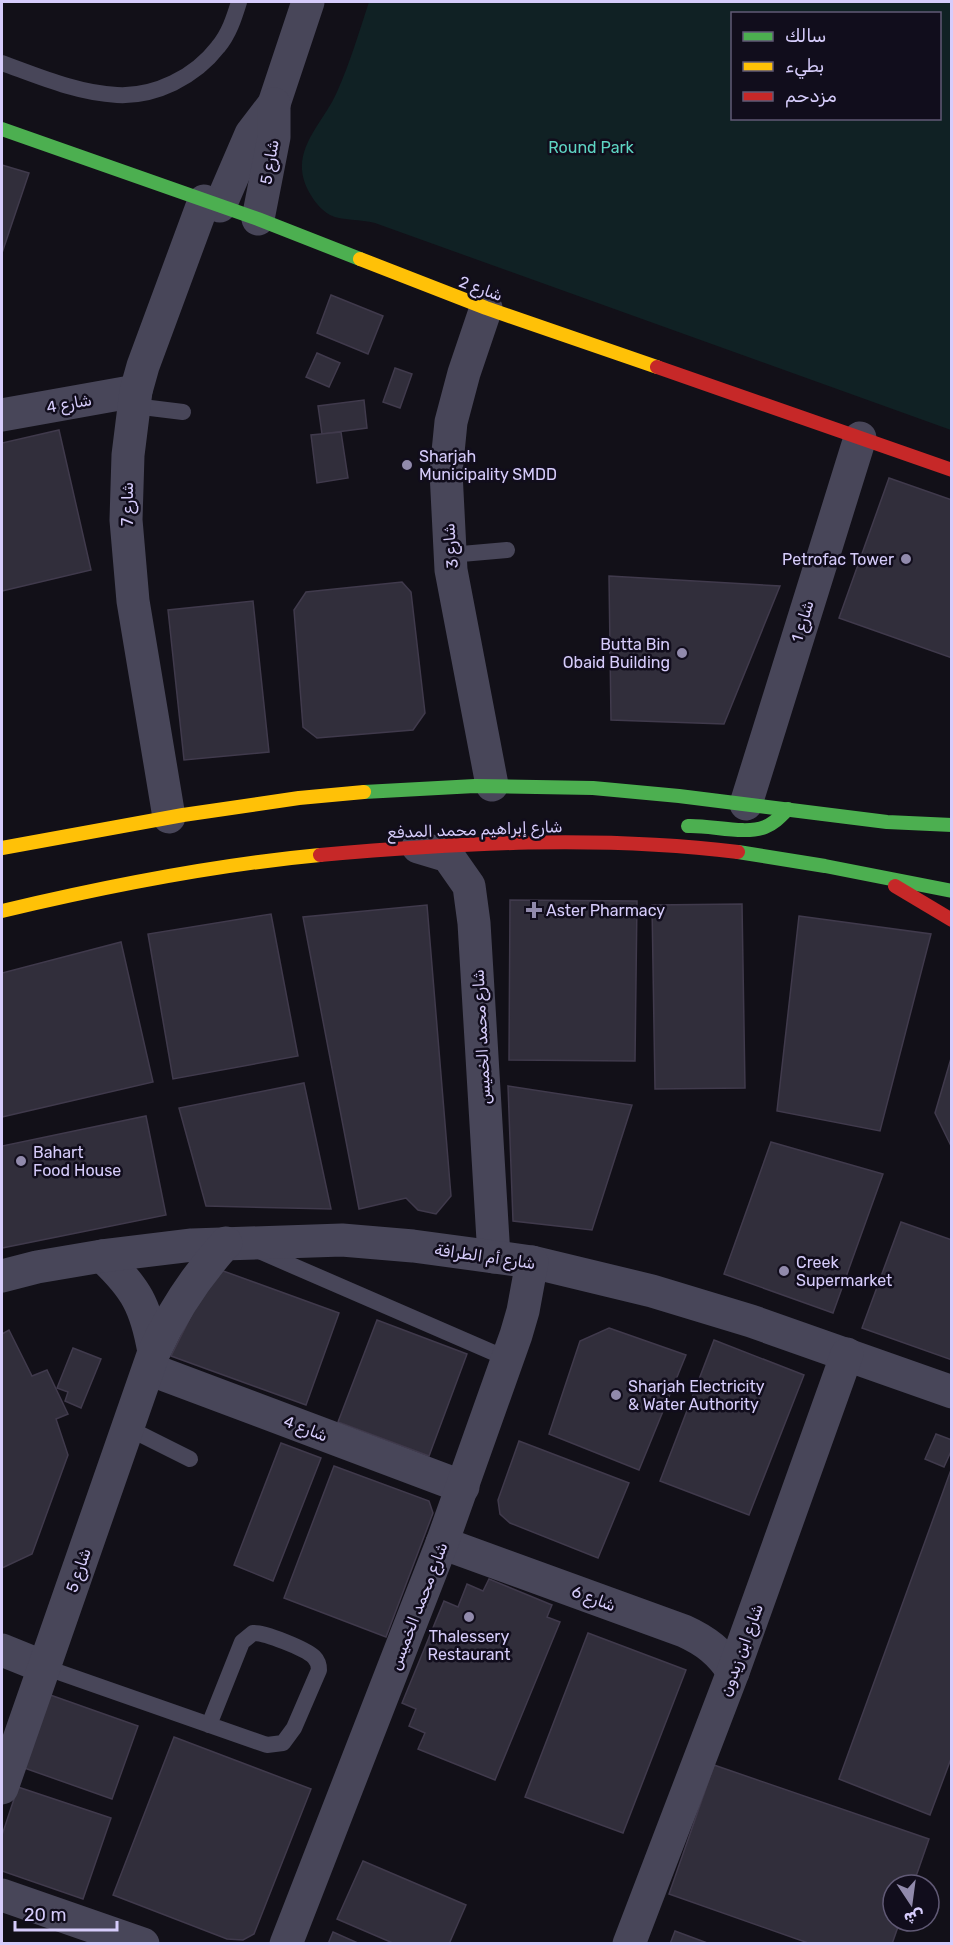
<svg xmlns="http://www.w3.org/2000/svg" width="953" height="1945" font-family="Rubik,'Noto Naskh Arabic',sans-serif">
<style>
.green{fill:#102124;fill-rule:evenodd}
.building{fill:#312e3b;stroke:#403a4c;stroke-width:1.5}
.lines{fill:none;stroke-linecap:round;stroke-linejoin:round}
.lane{stroke:#484659;stroke-width:16}
.street{stroke:#484659;stroke-width:33}
.fast{stroke:#4caf50;stroke-width:14}
.slow{stroke:#ffc107;stroke-width:14}
.jam{stroke:#c62828;stroke-width:14}
.poi-dot{fill:#918aac;stroke:#110d1c;stroke-width:2}
.labels{text-anchor:middle;stroke-width:5;stroke-linejoin:round;paint-order:stroke}
.park-label{font-size:16px;fill:#5ed5c3;stroke:#110d1c}
.street-label{font-size:16px;fill:#d6ccfb;stroke:#110d1c}
.poi-label{font-size:16px;fill:#d6ccfb;stroke:#110d1c;text-anchor:start}
</style>
<rect width="100%" height="100%" fill="#121018"/>
<path class="green" d="M369,2h582v428l-576,-207c-14,-4 -33,-2 -45,-8 -9,-5 -16,-14 -21,-23 -22,-40 13,-66 28,-100 13,-29 22,-60 32,-90zM732,14h208v104h-208z"/>
<g class="building">
<polygon points="2,165 29,173 2,253"/>
<polygon points="331,295 383,316 368,354 317,333"/>
<polygon points="317,353 340,363 329,387 306,377"/>
<polygon points="395,368 412,374 400,408 383,402"/>
<polygon points="364,400 367,428 322,434 318,406"/>
<polygon points="59,430 91,570 2,591 2,443"/>
<polygon points="341,432 348,478 317,483 311,435"/>
<polygon points="889,478 952,500 952,658 839,618"/>
<polygon points="609,576 780,586 724,724 611,720"/>
<polygon points="402,582 411,592 425,713 413,730 317,738 303,727 294,610 306,592"/>
<polygon points="253,601 269,752 184,760 168,610"/>
<polygon points="510,900 637,901 635,1061 509,1060"/>
<polygon points="742,904 745,1088 655,1089 652,905"/>
<polygon points="427,905 451,1196 436,1214 418,1210 406,1198 359,1209 303,917"/>
<polygon points="271,914 298,1056 173,1079 148,934"/>
<polygon points="799,916 931,934 880,1131 777,1111"/>
<polygon points="121,942 153,1082 2,1117 2,973"/>
<polygon points="952,1055 952,1148 935,1113"/>
<polygon points="304,1083 331,1209 206,1206 179,1108"/>
<polygon points="508,1086 632,1105 592,1230 513,1221"/>
<polygon points="146,1116 166,1215 2,1248 2,1146"/>
<polygon points="771,1142 883,1174 833,1313 724,1274"/>
<polygon points="901,1222 952,1240 952,1360 862,1328"/>
<polygon points="215,1268 339,1313 306,1405 171,1356"/>
<polygon points="377,1320 467,1354 429,1456 338,1422"/>
<polygon points="609,1328 686,1355 639,1470 549,1434 580,1341"/>
<polygon points="9,1330 32,1376 47,1370 68,1414 56,1419 68,1455 32,1554 2,1568 2,1334"/>
<polygon points="714,1340 804,1375 749,1515 660,1481"/>
<polygon points="73,1348 101,1359 81,1408 65,1401 68,1392 57,1388"/>
<polygon points="936,1434 952,1440 952,1449 944,1467 925,1459"/>
<polygon points="519,1441 629,1483 598,1558 510,1523 500,1514 498,1500"/>
<polygon points="281,1443 321,1458 273,1581 234,1565"/>
<polygon points="334,1466 429,1501 433,1513 386,1637 284,1598"/>
<polygon points="952,1467 952,1756 930,1815 839,1779"/>
<polygon points="489,1579 552,1605 547,1617 560,1622 495,1780 418,1749 425,1733 409,1726 416,1709 402,1703 444,1601 458,1607 467,1584 483,1591"/>
<polygon points="588,1633 686,1670 623,1833 525,1797"/>
<polygon points="39,1691 138,1726 112,1799 13,1764"/>
<polygon points="174,1737 311,1789 254,1934 243,1940 227,1939 113,1895"/>
<polygon points="714,1765 929,1839 913,1885 893,1885 893,1921 900,1921 892,1944 811,1944 669,1894"/>
<polygon points="18,1787 111,1818 83,1899 2,1871 2,1835"/>
<polygon points="363,1861 466,1905 449,1944 395,1944 337,1919"/>
<polygon points="675,1931 710,1944 670,1944"/>
<polygon points="333,1932 360,1944 328,1944"/>
</g>
<g class="lines">
<g class="lane">
<path d="M2,63c36,13 75,30 115,32 38,2 78,-18 101,-48 11,-13 16,-29 21,-45"/>
<polyline points="134,406 183,412"/>
<polyline points="450,555 507,550"/>
<polyline points="259,1251 508,1359"/>
<polyline points="128,1428 190,1459"/>
<path d="M44,1667l223,78 16,-2 11,-15 25,-58c0,-5 -1,-9 -5,-13 -8,-8 -50,-25 -61,-24l-11,9 -33,83"/>
</g>
<g class="street">
<polyline points="220,206 251,134 274,104 308,2"/>
<polyline points="258,219 274,137 274,104"/>
<polyline points="486,308 464,373 451,422 446,472 451,570 492,785"/>
<polyline points="2,415 136,391"/>
<polyline points="746,804 860,438"/>
<polyline points="169,817 133,601 126,520 128,455 136,391 143,366 204,201"/>
<polyline points="418,847 448,856 469,886 474,923 494,1257"/>
<path d="M102,1256c34,32 44,50 52,96"/>
<polyline points="2,1276 37,1267 102,1256 192,1245 342,1240 413,1246 532,1262 652,1291 751,1321 952,1392"/>
<polyline points="149,1369 463,1487"/>
<path d="M442,1543l242,88c22,10 36,21 49,41"/>
<polyline points="2,1650 44,1667"/>
<path d="M2,1788l152,-436c19,-41 42,-76 72,-109"/>
<polyline points="2,1895 143,1944"/>
<polyline points="286,1944 442,1543 516,1335 523,1311 532,1262"/>
<polyline points="629,1944 733,1672 847,1354"/>
</g>
<g class="fast">
<polyline points="2,129 258,219 360,259"/>
<polyline points="364,792 475,786 593,788 679,796 887,822 952,825"/>
<path d="M688,826c23,-1 57,9 77,1 10,-4 16,-11 23,-18"/>
<polyline points="738,852 825,866 952,891"/>
</g>
<g class="slow">
<polyline points="360,259 486,308 657,367"/>
<polyline points="2,848 183,815 299,798 364,792"/>
<path d="M2,911c105,-25 210,-46 318,-56"/>
</g>
<g class="jam">
<polyline points="657,367 952,470"/>
<path d="M320,855c138,-12 279,-20 418,-3"/>
<polyline points="895,886 952,920"/>
</g>
</g>
<g class="poi-dot">
<circle cx="407" cy="465" r="6"/>
<circle cx="906" cy="559" r="6"/>
<circle cx="682" cy="653" r="6"/>
<path d="M531 901h6v6h6v6h-6v6h-6v-6h-6v-6h6z"/>
<circle cx="21" cy="1161" r="6"/>
<circle cx="784" cy="1271" r="6"/>
<circle cx="616" cy="1395" r="6"/>
<circle cx="469" cy="1617" r="6"/>
</g>
<g class="labels">
<g class="park-label">
<text x="591" y="153">Round Park</text>
</g>
<g class="street-label">
<text transform="translate(269 162) rotate(-80)" y="6">شارع 5</text>
<text transform="translate(481 288) rotate(20)" y="6">شارع 2</text>
<text transform="translate(69 403) rotate(-10)" y="6">شارع 4</text>
<text transform="translate(127 504) rotate(-90)" y="6">شارع 7</text>
<text transform="translate(450 546) rotate(-95)" y="6">شارع 3</text>
<text transform="translate(802 621) rotate(-73)" y="6">شارع 1</text>
<text transform="translate(475 829) rotate(-2)" y="6">شارع إبراهيم محمد المدفع</text>
<text transform="translate(481 1037) rotate(-93)" y="6">شارع محمد الخميس</text>
<text transform="translate(485 1256) rotate(8)" y="6">شارع أم الطرافة</text>
<text transform="translate(306 1428) rotate(21)" y="6">شارع 4</text>
<text transform="translate(78 1570) rotate(-71)" y="6">شارع 5</text>
<text transform="translate(594 1598) rotate(20)" y="6">شارع 6</text>
<text transform="translate(418 1606) rotate(-69)" y="6">شارع محمد الخميس</text>
<text transform="translate(741 1650) rotate(-70)" y="6">شارع ابن زيدون</text>
</g>
<g class="poi-label">
<text x="419" y="462">Sharjah<tspan x="419" dy="18">Municipality SMDD</tspan></text>
<text x="894" y="565" text-anchor="end">Petrofac Tower</text>
<text x="670" y="650" text-anchor="end">Butta Bin<tspan x="670" dy="18">Obaid Building</tspan></text>
<text x="546" y="916">Aster Pharmacy</text>
<text x="33" y="1158">Bahart<tspan x="33" dy="18">Food House</tspan></text>
<text x="796" y="1268">Creek<tspan x="796" dy="18">Supermarket</tspan></text>
<text x="628" y="1392">Sharjah Electricity<tspan x="628" dy="18">&amp; Water Authority</tspan></text>
<text x="469" y="1642" text-anchor="middle">Thalessery<tspan x="469" dy="18">Restaurant</tspan></text>
</g>
</g>
<rect width="953" height="1945" fill="none" stroke="#d6ccfb" stroke-width="6"/>
<rect x="731" y="12" width="210" height="108" fill="#110d1c" stroke="#605975" stroke-width="1.5"/>
<rect x="743" y="32" width="30" height="9" fill="#4caf50" stroke="#605975" stroke-width="1.5"/>
<text x="785" y="42" font-size="18" fill="#d6ccfb">سالك</text>
<rect x="743" y="62" width="30" height="9" fill="#ffc107" stroke="#605975" stroke-width="1.5"/>
<text x="785" y="72" font-size="18" fill="#d6ccfb">بطيء</text>
<rect x="743" y="92" width="30" height="9" fill="#c62828" stroke="#605975" stroke-width="1.5"/>
<text x="785" y="102" font-size="18" fill="#d6ccfb">مزدحم</text>
<g transform="translate(911 1903) rotate(167)"><circle r="28" fill="#110d1c" stroke="#605975" stroke-width="1.5"/>
<path d="M0-4.5L10 22L0 15L-10 22Z" fill="#918aac"/>
<text y="-9" font-size="16" font-weight="bold" text-anchor="middle" fill="#d6ccfb">ش</text>
</g>
<path d="M15 1921v9h102v-9" fill="none" stroke="#d6ccfb" stroke-width="3"/>
<text x="24" y="1921" font-size="18" fill="#d6ccfb" stroke="#110d1c" stroke-width="4.5" paint-order="stroke">20 m</text>
</svg>
